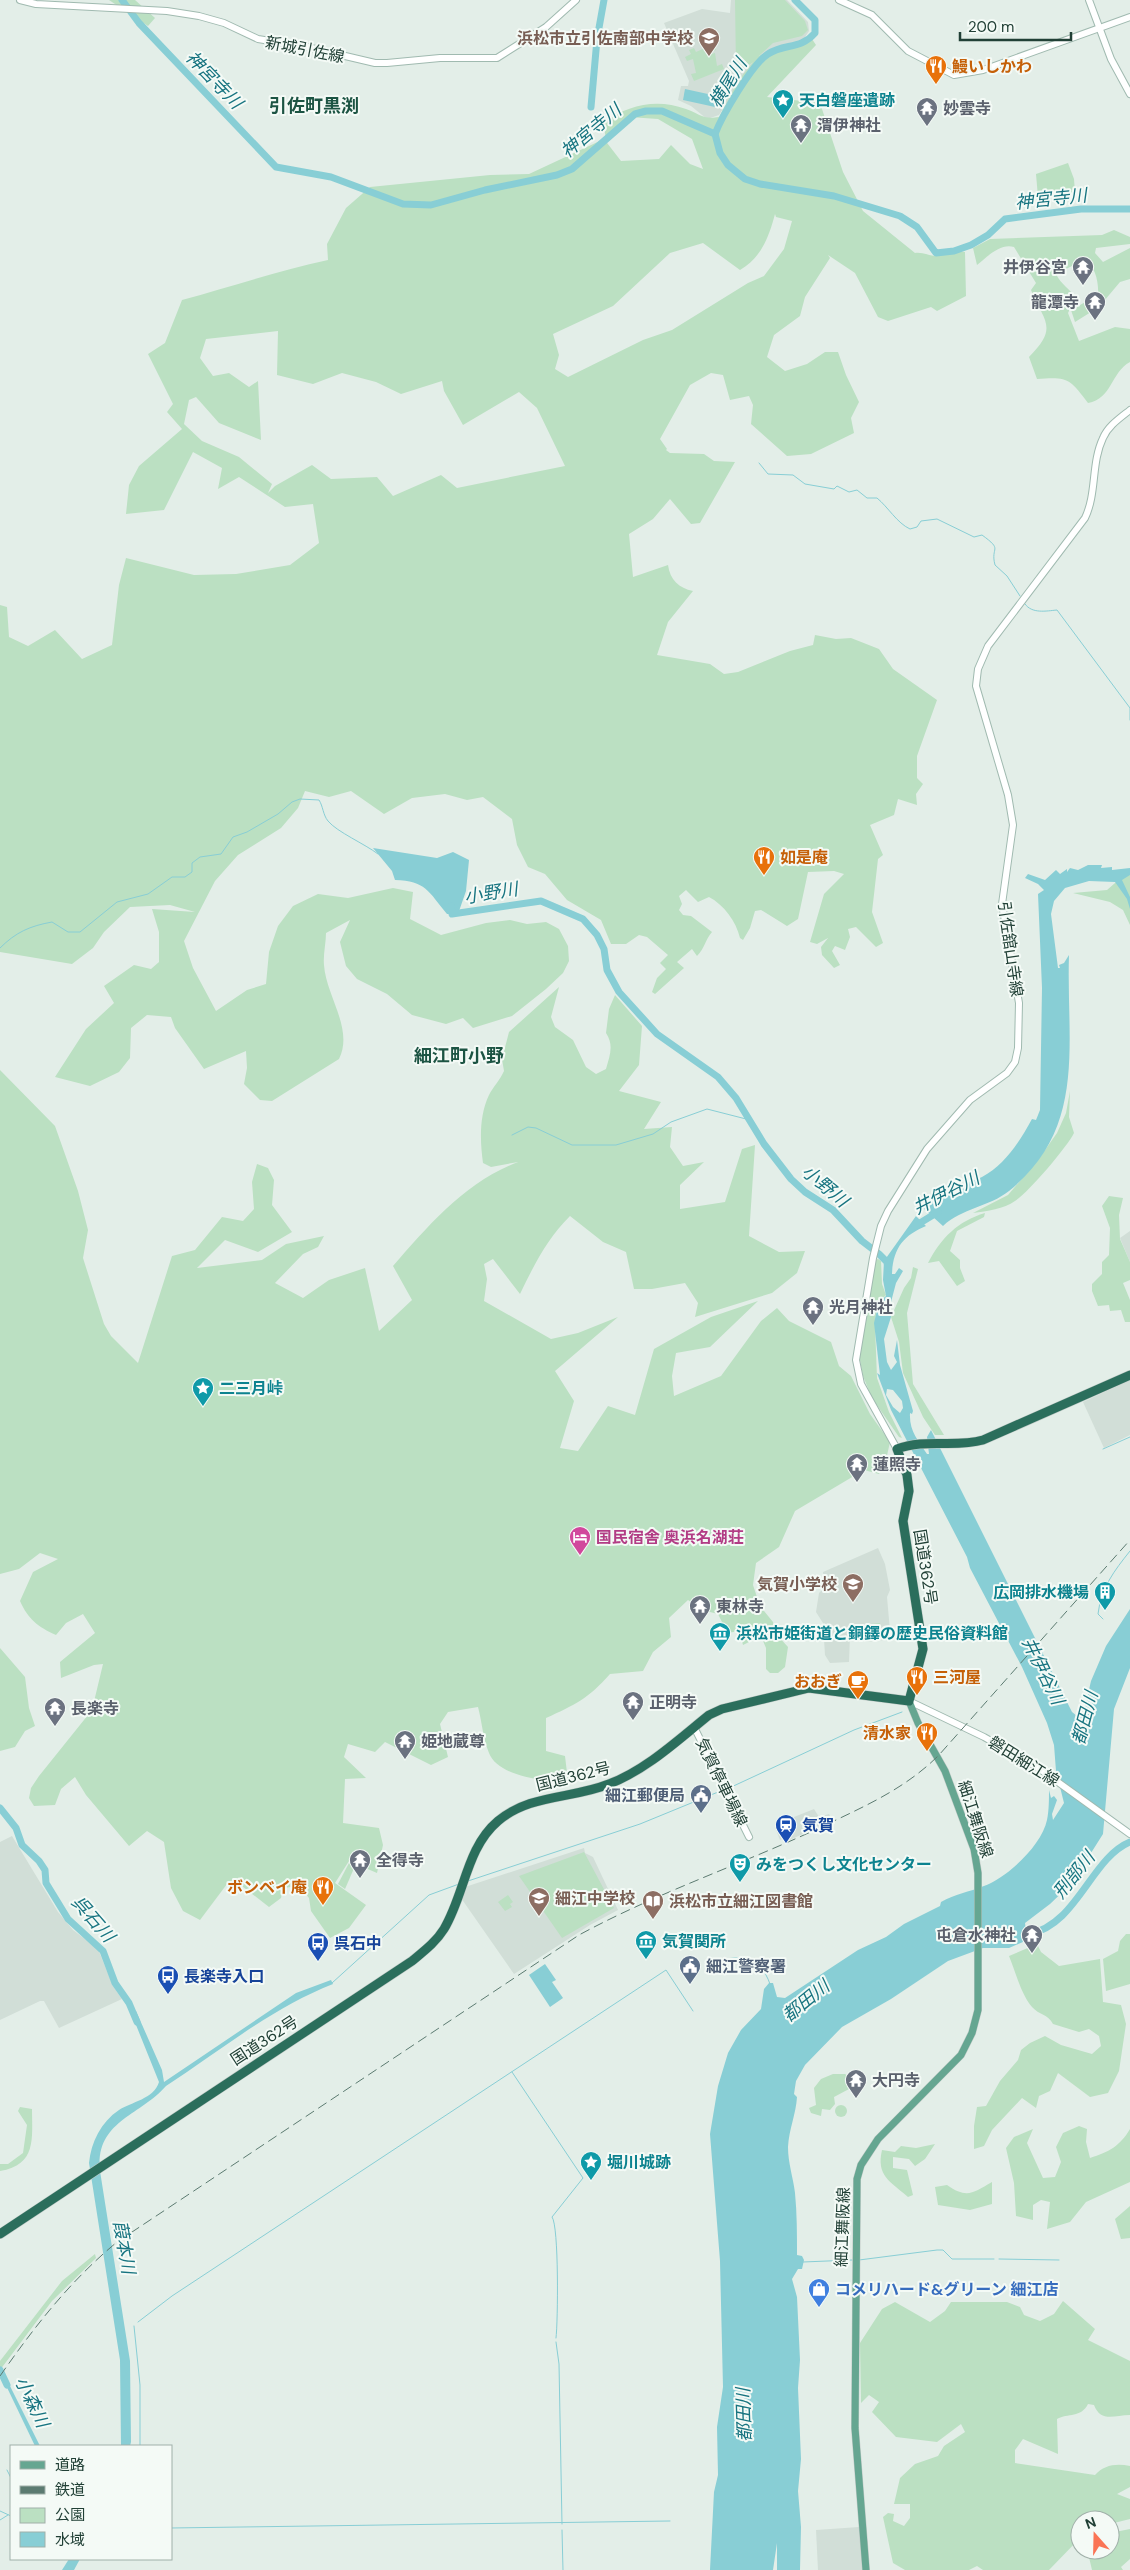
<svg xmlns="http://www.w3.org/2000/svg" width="1130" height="2570" font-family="'DM Sans','Noto Sans JP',sans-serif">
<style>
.built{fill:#d1ded7}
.green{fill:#bbe0c2;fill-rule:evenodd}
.water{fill:#88ced5;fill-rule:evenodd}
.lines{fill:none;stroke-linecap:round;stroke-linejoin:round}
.stream{stroke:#88ced5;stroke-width:1}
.river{stroke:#88ced5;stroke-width:7}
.secondary-casing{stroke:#a0bab0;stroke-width:8}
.primary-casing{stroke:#c1cac7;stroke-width:8}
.highway-casing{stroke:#c1cac7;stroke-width:10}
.secondary{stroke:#fff;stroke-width:6}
.primary{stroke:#65a691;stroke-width:7}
.highway{stroke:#2b6e5c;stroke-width:9}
.rail{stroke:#5c7b71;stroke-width:1;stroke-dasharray:10 5;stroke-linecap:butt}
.labels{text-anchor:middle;stroke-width:4;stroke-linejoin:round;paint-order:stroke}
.education-label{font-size:16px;font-weight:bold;fill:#785e54;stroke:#f4faf6;text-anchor:end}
.street-label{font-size:16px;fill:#214036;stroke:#f4faf6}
.food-label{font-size:16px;font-weight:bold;fill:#c56008;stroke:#f4faf6;text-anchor:start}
.culture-label{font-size:16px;font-weight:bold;fill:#0d838f;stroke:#f4faf6;text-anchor:start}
.worship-label{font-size:16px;font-weight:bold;fill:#5b616d;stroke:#f4faf6;text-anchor:start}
.hotel-label{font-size:16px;font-weight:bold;fill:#b23c85;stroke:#f4faf6;text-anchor:start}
.service-label{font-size:16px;font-weight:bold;fill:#4e5e75;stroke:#f4faf6;text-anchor:end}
.transit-label{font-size:16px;font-weight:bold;fill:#164399;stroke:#f4faf6;text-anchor:start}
.shop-label{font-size:16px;font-weight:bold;fill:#366cbe;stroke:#f4faf6;text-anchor:start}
.water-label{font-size:18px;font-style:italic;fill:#177480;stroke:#f4faf6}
.neighbourhood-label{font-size:18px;font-weight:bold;fill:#1c5443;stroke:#f4faf6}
</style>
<rect width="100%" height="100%" fill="#e3eee8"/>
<g class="built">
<polygon points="731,0 787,0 808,22 809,31 803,40 773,48 757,57 719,115 707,119 691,106 678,100 681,86 688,86 689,81 664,23 702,9 730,13"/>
<polygon points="1130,1231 1130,1262 1120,1238"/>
<polygon points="1130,1380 1130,1435 1104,1448 1083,1402"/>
<polygon points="878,1548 885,1564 890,1590 887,1597 890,1631 885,1632 885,1640 865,1642 865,1640 861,1640 860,1635 850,1636 849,1662 830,1663 825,1655 823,1623 816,1612 819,1593 824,1588 823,1572"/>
<polygon points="814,1809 819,1817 829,1814 832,1820 790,1840 789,1836 780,1840 775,1827 784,1821"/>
<polygon points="12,1836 58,1912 73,1930 98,1949 113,1986 122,1999 59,2028 44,2001 40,2001 0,2020 0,1842"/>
<polygon points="584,1848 585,1853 593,1857 618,1910 590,1925 514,1974 461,1898 465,1887"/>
<polygon points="859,2527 863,2570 818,2570 816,2530"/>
</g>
<g class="green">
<polygon points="109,0 135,0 155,18 148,26"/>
<path d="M735,0h50l20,21 3,9 -6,6 -29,7 -14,13 14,-8 39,-9 4,6 -49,52 53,6 23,69 20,39 52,42c8,-1 14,3 21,3 10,-1 18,-5 29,-4l1,44 -29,15 -6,-4 -43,14 -10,-4 -23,-44 -27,-18 2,3 -25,39 -5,19 -26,19 -7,22 18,14 22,-7 18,-12h13l8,23 13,27 -8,16 3,15 -43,21 -24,2 -36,-32 2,-19 -4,-9 -19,4 -7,-25 -12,-2 -21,12 -30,54 7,10 -1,1 4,3 34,1 10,7 21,1 -35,61 -9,1 -21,-25 -17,20 -24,15 4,43 35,-12c2,15 11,23 25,26l-25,31 -11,33 53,9 14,10 14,-2 52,-21 23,-6 2,-10 21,4 15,-1 28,11 14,20 44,31 -20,56v22l6,6 -7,10 1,11 -19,-6 -4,16 -24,10 13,30 -5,4 -6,53 11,31 -7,4 -20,-20 -8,2 2,8 -5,13 -10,-4 -3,5 8,14 -6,3 -12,-13 -1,-8 7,-9 -11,6 -7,-2 14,-48 20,-20 -10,-3 -26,1 -10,47 -11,7 -26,-16 -6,1 -5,17 -7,12 -3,-2c-4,-17 -16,-33 -31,-41l-11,5 -12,-12 -7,6 3,8 -3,6 4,5 8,1 21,16c-7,8 -7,16 -15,24l-5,-7 -15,13 7,6 -29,26 -3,-2 5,-14 9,-9 -6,-6 8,-8 -21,-18 -8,-2 -13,9h-15l-10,-24 -34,-20 -22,-26 -17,-7 -11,-22 -5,-26 -29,-22 -16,3 -22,-6 -33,4 -28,16 -33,-23 -22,6 -24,-6 -7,17 -17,20 -43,27 -23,26 -31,60 9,27 23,43 31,-21 19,-6 3,-32 9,-26 15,-20 25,-12 30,4 45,-10 20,4 -3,27 31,16 45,-12 24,-3 17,4 19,-2 13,7 9,17 1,15 -6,12 -17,16 -34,27 -39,12 -10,-10 -17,6 -34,-9 -25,-21 -30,-15 -11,-13 -6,-24 10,-22 -24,13c0,10 -3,22 -2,32 2,31 30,64 15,94l-67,42 -12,-1 -16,-16 3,-16 -1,-17 -42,18 -29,-41 -4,-11 -24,-2 -16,13 -1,30 -11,14 -29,14 -35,-9 31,-48 28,-26 -10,-17 30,-21 17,4 8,-7v-30l-7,-23 43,3 -25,-7 -40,2 -26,25 -11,16 -21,16 -72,-12v-347l7,2 2,30 19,9 27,-16 27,29 30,-14 7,-60 7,-27 68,17 42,-1 54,-9 29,-22 -6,-39 -28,3 -46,-30 -21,12 4,-21 -29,-16 -29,58 -38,4 3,-29 10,-19 43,-37 -15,-17 6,-8 -25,-50 17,-11 17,-43c48,-13 96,-29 146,-40l-1,-16 19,-36 24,-21 120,-12 39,-1 75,-35 17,22 38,-2 12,-14 19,19 13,5 -11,-30 -34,-20 -29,-2 -23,22 -3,-17c26,-17 53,-24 83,-13 14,5 17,11 33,8l19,-36 15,-19 -7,5 -10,2zM775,214l1,3 16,4 -8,28 -20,27 -16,7 -76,47 -29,10 -75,37 -13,-8 4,-14 -6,-21 60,-28 57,-53 33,-10 37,27c21,-12 29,-33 35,-56zM278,331l-1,44 36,9 29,-11 34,9 25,12 41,-13 2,10 19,34 56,-33 18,16 28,58 -108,22 -16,-13 -48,21 -16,-19 -46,2 -19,-14 -37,21 -7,7 4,-9 -33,-27 -37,-16 -18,-17 5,-24 7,-3 23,26 42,17 -3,-59 -9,6 -20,-14 -16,3 -13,-18 6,-19z"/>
<polygon points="714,44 716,50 711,52 711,54 715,53 717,66 722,64 724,69 694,81 691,74 696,73 693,59 687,61 685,57 691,54 689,50 694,48 696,52"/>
<polygon points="1068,163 1074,179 1075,193 1038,197 1036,174"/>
<path d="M1114,230l16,7v7l-34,4 -1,5 8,9 27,-14v31l-10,3 -21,25 -24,15 -4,-12 27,-15c1,-13 -3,-30 -14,-35l-28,14c5,11 14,14 19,24l-7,15 11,28 36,-14 15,2v33c-19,10 -18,37 -42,41 -19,-25 -20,-26 -51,-24l-8,-22c30,-30 15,-35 2,-67l5,-7 -22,-36c-14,-4 -27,10 -37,18l-4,-17 17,-9 112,-4z"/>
<polygon points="1130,870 1130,925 1123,910 1110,902 1073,893 1107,890"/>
<path d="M559,987l-8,30 4,10 18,13 13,27 10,7 10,-5c4,-14 8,-24 0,-36l3,-24 6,-14 27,31 -3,39 -20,26 42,11 -17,27 28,-2 -2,20 13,19 21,-4 -24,23v24l45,-7 17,-53 13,-4 -6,91 30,16 26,-1 -8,22 -25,20 -77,24 3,-14 -13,-20 -33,6h-18l-8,-37 -23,-10 -33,-26c-23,23 -36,49 -50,78l-27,-35 -9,5 3,15 -3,22 67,38 27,-6 40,-16 -63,54 19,30 -14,47 18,3 30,-45 27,9 19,-66 57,-32 47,-16 -48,46 -34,6 -4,23 2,20 47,-20 40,-55 16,-13 12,13 42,21 8,24 12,10 19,38 20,28 -4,18 -7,14 -15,-4 -69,41 -16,36 -23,16 -3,22 7,21 13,16 4,13 11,12 -3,20 -7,6h-8l-4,-4v-21l-5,-12 -18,9 -4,-14 -23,4 7,-11 -5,-10 -16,-4 -14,-10 -19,18 2,19 -18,15 -10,19 -33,3c-21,24 -35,31 -64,44v33l19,5 3,25c-21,1 -70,-4 -79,-28 -6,-14 -7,-31 -11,-46l-30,5 -8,12 8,33 -17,8 -46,-23 -10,10 -27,-8 -4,13 22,21 -21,1 -2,44 36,5 4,17 -6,28 -28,-12 -14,22 31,22 -17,23 -19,10 -19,-27 -2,-13 -10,-12 -16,2 -2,10 -12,9 -27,-21 -15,-2 -27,36 -17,-9 -12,-23 -7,-46 -17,-11 -18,15 -43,-51 -11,-18 -14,12 -6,16 -21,1 -5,-8 2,-10 8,-12 53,-66 11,-46 -9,1 -33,13 -1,-16 35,-29 -12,-19 -17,9 -10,12c-18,-8 -28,-16 -36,-34l13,-29 25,-13 -18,-6 -21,16 -19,5v-504l55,56 23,65 10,39 -5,28 21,66 7,12 27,27 34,-107 23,-6 27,-33 21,4 11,-12 -2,-27 5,-18 11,4 6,12 -2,25 20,27 -34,20 -33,-12 -28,28 65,-8 24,-16 38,-8 -6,11 -15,7 -28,29 28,15 26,-18 36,-12 14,63 33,-31 -19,-34c36,-41 72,-84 125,-104l-27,5 -8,-4c-3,-22 -4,-47 6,-68 4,-8 11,-15 15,-24l-2,-12 7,-27z"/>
<path d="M1070,1091l-1,26 5,16c-7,14 -45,59 -59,68 -11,8 -28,10 -42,12l35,-18 30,-35 19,-27 9,-20z"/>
<polygon points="1109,1196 1123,1198 1119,1215 1120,1239 1130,1262 1130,1280 1123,1283 1130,1300 1130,1322 1125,1322 1121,1310 1110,1311 1109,1305 1098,1306 1092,1291 1092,1284 1102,1274 1102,1262 1109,1255 1110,1228 1102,1206"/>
<path d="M985,1213l-1,4 -27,14 -7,20 10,9v8l5,13 -8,5 -18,-25 -11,2c13,-25 30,-42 57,-50z"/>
<polygon points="878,1259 881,1261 882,1284 886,1295 877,1304 875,1325 877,1378 889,1412 902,1438 899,1437 872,1398 863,1376 859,1355 875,1260"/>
<polygon points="913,1267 918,1269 907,1313 913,1384 944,1435 935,1435 923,1417 903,1373 899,1342 891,1317 904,1288 911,1278"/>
<polygon points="880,1623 882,1637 873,1638 871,1624"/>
<polygon points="0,1648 25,1677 29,1708 35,1726 25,1731 15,1747 0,1751"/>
<polygon points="584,1852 614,1908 562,1938 519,1876"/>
<polygon points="349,1863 355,1866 345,1889 338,1884"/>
<polygon points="508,1895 513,1902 510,1904 512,1907 505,1911 498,1902"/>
<polygon points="1126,1934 1130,1934 1130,1984 1106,1991 1103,1959 1118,1951 1120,1941"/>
<path d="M1037,1944l4,8 18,14 41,-7 3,43 18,3 5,19 -7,47 -11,22 -18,4 -32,-24 -8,18 -11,5 -3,12 -14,-10 -30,32 -8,16 -10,3v-23l3,-19 9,-1 14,-25 18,-21 3,-10 9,-7 15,-7 16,9 31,9 9,-8 -2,-10 -10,-7 -10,3 -26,-8c-5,-10 -14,-9 -21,-17 -11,-13 -16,-34 -23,-51z"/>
<polygon points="833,2074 845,2074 860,2084 856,2089 849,2089 834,2097 835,2104 830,2110 822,2109 821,2116 811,2113 809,2108 816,2105 814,2088 821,2079"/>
<circle cx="841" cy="2111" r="6"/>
<path d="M20,2107l12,2c0,29 5,56 -32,62v-7h8l15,-11 4,-28 -9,-14z"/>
<path d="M1079,2126l8,3 -1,13 4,16c19,-6 30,-12 40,-29v53l-44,20 -16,20 -23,7 3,-27 -9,-2 -8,5v15l-17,-4 -2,-33 -8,-35 8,-11 19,-8 -6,14 16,35 12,-1 6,-15 -5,-15 7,-14z"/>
<path d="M935,2144l-10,15 -10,7 -6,-7 -16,-2v11l14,2 6,25 -5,2c-18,-16 -32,-21 -26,-47l13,2 6,-6 15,2z"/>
<path d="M992,2182v22l-22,6 -32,-5 -3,-18 12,-2c20,14 26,8 45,-3z"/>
<polygon points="1130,2206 1130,2238 1121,2239 1115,2219"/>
<polygon points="95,2254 96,2258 52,2301 0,2370 0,2361 62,2281"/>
<path d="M1063,2301l32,28 -7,11 42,21v54c-16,0 -29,8 -36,-10l-6,-1c-7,14 -20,9 -31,15l1,35 -35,-15 -8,11v13l80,12c9,-10 21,-12 35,-9v21l-13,7 13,5v20l-20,5v-4h-30v18l-31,32h-66l-6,-4 -8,4h-64l-12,-7 -10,-46 5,-4 6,1 -1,7 11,5 6,-8v-14h-16l6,-26 15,-14 23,-8 6,-10 21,-14 -4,-8 -24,18 -41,-5 -24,-25 7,-10 -10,-7 -8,8 -1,-60 22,-34 13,-7 35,20 15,-11 6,-9h56l13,5 4,8 16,6 14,-7z"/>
<polygon points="1130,2529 1130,2559 1121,2567 1123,2570 1092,2570 1088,2553 1090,2550 1110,2550 1110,2533"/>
</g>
<g class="water">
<polygon points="685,89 717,96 715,107 683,100"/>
<path d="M373,848l64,10 16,-6 16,8 -3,31 -8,23h-11c-19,-23 -21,-33 -52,-34l-3,-9z"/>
<path d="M1088,865h14l-1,3 11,-1v3l18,-2v7l-8,5 8,17v12l-3,-10 -12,-17 -26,-1 -24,7 -11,13 -3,13 7,54h2l-1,-3 5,-2 5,-8c-3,88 19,172 -60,236 -20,16 -47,17 -66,35l-20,-18c20,-23 34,-20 59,-31 23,-12 38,-36 50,-58l4,1 4,-10 2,-122 -4,-94 6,-4 -6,-6 -13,-6 3,-4 17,6 11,-10 4,4 7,-5v3l3,-4 8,2z"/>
<path d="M916,1216l10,10c-22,9 -33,22 -34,48h3l4,-6 4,3 -7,12 -5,19v15l-7,22 3,23 4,8 6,-8 -3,-6 3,-16 3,25 13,46 -1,3 -2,-1c-1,18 8,27 17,41h2l-2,-17 4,-7 141,282 5,4 7,-5 7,-30 15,-35 24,-37v59l-16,41 -11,125 -31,49 -22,21 -25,19 1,9 10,-2 3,5 -30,13h-26l-35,13 -57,38 -49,28 -37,38 -9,16 -2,13 3,3c-1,17 -8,32 -9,50 0,16 5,30 7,46 2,20 2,42 2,62l5,1 2,4 -2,9h-4l-6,10 5,18 3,63 -2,28 3,71 -3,32 3,36 -1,43h-23v-27l-4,27h-63l4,-78 4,-17 -1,-48 6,-40 -3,-126 -10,-127 8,-48 10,-33 13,-23 20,-21 3,-20 5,-6h4l4,14 8,1 73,-48 28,-13 18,-13 36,-18 1,-4c14,-8 28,-10 43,-16 23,-8 58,-41 63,-66 2,-9 2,-21 2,-30l2,8 3,-2 3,4 -5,14 1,6 11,-17 -8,-32 -2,-26 -7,-22 -25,-56 -52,-99 -3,-11 -76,-147 -14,-37 3,2 -6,-52 5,-21 7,-6 -3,-16 1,-19zM887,1389l6,1 9,11 1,7 -3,5 -7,-6 -7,-12z"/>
<polygon points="545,1964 556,1980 552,1982 563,1998 550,2007 529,1975"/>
<path d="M331,1980l2,4c-61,24 -112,66 -167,102 -26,30 -71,35 -66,85l30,190 1,81 -1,4h-9l-1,-86 -31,-197c2,-21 12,-41 30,-53 12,-8 35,-11 40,-28l-27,-67 4,-4 26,59 2,12 132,-89z"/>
<polygon points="2,2377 6,2378 40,2446 35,2446"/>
<polygon points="69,2559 80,2559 74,2570 62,2570"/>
</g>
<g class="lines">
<g class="stream">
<path d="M759,463l9,11 25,1 12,9 29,5 3,-3 12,6 8,-2 10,8h10c11,9 20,25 33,31l7,-2 4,-6 16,-2 37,18 8,-2c22,16 8,11 13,30l12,11 13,20"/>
<path d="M1025,604c7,10 21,7 32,6l73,98v12"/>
<path d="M0,948c16,-16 30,-22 52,-26l16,10h12l37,-30 31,-8 24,-17h13l7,-5v-9l8,-6 21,-3 12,-17 14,-5 31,-18 14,-12 8,-3 19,1c4,6 4,15 9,21 9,11 37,23 50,33"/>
<polyline points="512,1135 528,1127 536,1128 572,1145 616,1145 653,1134 671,1122 707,1109 750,1120"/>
<polyline points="1103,1449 1130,1437"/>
<path d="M1103,1619l-5,-5c3,-26 16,-43 32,-63"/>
<polyline points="727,1789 854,1730 902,1712"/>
<polyline points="468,1881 640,1824 723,1790"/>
<path d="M712,1963c26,-9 48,-8 58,21"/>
<polyline points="332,1983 429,1895 459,1884"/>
<path d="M512,2072l71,106 -31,39c7,9 6,105 4,121"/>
<polyline points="999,2259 1059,2260"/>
<polyline points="859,2260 937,2250 943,2250 952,2259 994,2259"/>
<polyline points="803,2262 852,2260"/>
<polyline points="138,2322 172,2296 666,1970 693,2011"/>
<polyline points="134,2326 140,2385 140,2446"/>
<polyline points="556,2342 559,2364 562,2524"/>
<polyline points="7,2470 11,2478"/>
<polyline points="0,2511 11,2516"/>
<polyline points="0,2520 8,2515"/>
<polyline points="171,2528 670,2521"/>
<polyline points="562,2530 563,2570"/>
</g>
<g class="river">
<polyline points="122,0 139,23 276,167 331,177 403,204 431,205 485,190 557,175 572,169 635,114 646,111 662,111 715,134 720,153 728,165 745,179 760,184 834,196 900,216 917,227 936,253 954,251 971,245 988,235 1005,219 1081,209 1130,209"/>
<polyline points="591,107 597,39 604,0"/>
<path d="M715,134c7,-18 37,-70 53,-80 17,-11 32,-4 47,-21v-13l-20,-20"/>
<polyline points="451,906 452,914 541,901 583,919 597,935 604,949 607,970 619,992 657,1034 718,1077 736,1098 764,1144 791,1179 805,1192 833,1210 862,1241 879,1254 887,1262 888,1268"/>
<polyline points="915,1226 938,1212"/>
<polyline points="0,1808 16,1828 22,1845 39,1861 45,1870 46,1883 68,1919 103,1951 115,1983 129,2003 137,2022"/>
<path d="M1029,1934c48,-9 62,-76 101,-92"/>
<polyline points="0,2370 7,2385"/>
</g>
<g class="secondary-casing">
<g id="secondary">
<polyline points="20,0 36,4 167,11 199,16 224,23 258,39 307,47 375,63 387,63 440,58 497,58 546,27 576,0"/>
<polyline points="839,0 872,15 908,51 954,75 983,70 1130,17"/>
<polyline points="1089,0 1111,59 1130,94"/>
<path d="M897,1449l-36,-65 -5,-24 17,-102 8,-32 7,-15 39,-62 43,-49 37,-27 8,-11 3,-14 1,-45 -17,-99 11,-79 -5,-30 -32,-109 2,-17 10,-23 97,-128c12,-25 6,-55 18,-80 5,-12 17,-20 27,-28"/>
<polyline points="909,1701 984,1737 1037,1767 1130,1834"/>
<polyline points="694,1727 749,1837"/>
</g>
</g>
<g class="primary-casing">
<polyline id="primary" points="866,2570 855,2428 857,2179 861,2165 878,2139 961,2055 972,2033 978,2010 978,1873 974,1849 945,1771 918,1723 909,1701"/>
</g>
<g class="highway-casing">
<path id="highway" d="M0,2234l412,-273c12,-10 24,-19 32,-32 21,-35 22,-81 54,-108 32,-27 74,-22 111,-37 37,-14 69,-44 100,-69l13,-6 87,-21 100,13 14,-52 -20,-128 6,-30 -2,-16 -10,-26c28,-11 58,-1 86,-9l147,-65"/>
</g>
<use href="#secondary" class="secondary"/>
<use href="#primary" class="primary"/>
<use href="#highway" class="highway"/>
<path class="rail" d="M0,2376c35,-50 70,-95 117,-134l462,-307c83,-45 173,-74 257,-115 38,-18 73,-35 103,-65l191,-215"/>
</g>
<defs>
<g id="school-pin" transform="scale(1.125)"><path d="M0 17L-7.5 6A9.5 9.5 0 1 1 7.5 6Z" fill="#8d6e63" stroke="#f4faf6"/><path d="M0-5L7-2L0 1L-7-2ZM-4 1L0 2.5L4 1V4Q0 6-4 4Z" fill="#fff"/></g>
<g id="restaurant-pin" transform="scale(1.125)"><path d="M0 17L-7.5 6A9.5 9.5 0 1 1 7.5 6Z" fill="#e8710a" stroke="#f4faf6"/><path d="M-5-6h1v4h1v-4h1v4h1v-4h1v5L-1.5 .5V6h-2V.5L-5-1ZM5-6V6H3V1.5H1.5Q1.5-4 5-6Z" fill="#fff"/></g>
<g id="sight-pin" transform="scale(1.125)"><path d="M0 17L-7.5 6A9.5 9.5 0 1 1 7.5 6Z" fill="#0f9aa8" stroke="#f4faf6"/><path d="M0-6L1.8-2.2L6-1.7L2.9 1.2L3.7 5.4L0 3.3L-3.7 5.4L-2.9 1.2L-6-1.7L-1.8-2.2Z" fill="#fff"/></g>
<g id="temple-pin" transform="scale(1.125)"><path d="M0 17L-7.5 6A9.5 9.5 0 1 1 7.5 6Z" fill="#6b7280" stroke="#f4faf6"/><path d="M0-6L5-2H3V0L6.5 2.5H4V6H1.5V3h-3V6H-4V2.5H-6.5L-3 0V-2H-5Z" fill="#fff"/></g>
<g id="hotel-pin" transform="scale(1.125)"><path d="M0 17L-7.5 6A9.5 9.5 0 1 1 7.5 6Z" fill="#d1479c" stroke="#f4faf6"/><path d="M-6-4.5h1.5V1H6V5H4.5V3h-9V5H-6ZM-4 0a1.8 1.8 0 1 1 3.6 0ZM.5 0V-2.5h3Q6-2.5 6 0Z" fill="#fff"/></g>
<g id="building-pin" transform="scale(1.125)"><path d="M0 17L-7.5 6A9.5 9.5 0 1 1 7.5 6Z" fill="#0f9aa8" stroke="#f4faf6"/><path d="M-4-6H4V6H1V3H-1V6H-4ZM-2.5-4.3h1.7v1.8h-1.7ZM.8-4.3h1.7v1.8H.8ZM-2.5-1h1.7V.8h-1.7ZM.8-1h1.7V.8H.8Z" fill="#fff"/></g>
<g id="museum-pin" transform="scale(1.125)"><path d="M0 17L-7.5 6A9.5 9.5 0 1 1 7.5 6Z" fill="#0f9aa8" stroke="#f4faf6"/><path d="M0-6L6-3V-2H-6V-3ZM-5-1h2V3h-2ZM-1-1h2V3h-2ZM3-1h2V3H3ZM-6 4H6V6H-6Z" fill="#fff"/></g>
<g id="cafe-pin" transform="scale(1.125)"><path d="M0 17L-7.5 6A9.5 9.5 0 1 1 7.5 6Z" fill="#e8710a" stroke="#f4faf6"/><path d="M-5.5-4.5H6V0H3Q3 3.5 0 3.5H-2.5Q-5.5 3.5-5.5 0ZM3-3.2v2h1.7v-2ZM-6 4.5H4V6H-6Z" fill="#fff"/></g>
<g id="civic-pin" transform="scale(1.125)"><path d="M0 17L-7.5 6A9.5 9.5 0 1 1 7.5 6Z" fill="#5c6f8a" stroke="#f4faf6"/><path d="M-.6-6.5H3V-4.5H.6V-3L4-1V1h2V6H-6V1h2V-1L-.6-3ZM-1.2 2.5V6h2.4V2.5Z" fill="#fff"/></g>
<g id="station-pin" transform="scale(1.125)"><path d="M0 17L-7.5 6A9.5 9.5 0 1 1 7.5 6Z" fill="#1a4fb4" stroke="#f4faf6"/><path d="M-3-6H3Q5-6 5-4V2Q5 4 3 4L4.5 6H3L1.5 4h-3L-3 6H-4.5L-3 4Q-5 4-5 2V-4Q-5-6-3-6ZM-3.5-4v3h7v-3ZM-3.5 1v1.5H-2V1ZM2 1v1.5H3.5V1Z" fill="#fff"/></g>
<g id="theatre-pin" transform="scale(1.125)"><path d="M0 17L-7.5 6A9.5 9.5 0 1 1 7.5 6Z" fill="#0f9aa8" stroke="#f4faf6"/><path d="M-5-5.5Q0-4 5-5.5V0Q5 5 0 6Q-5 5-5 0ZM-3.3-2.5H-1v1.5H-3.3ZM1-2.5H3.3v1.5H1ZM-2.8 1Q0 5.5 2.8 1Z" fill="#fff"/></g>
<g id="library-pin" transform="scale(1.125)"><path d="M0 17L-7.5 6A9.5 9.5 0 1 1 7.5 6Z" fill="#8d6e63" stroke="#f4faf6"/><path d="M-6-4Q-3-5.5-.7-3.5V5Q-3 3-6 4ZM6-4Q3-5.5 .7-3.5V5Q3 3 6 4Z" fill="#fff"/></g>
<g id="bus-pin" transform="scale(1.125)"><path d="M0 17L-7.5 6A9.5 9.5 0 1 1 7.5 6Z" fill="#1a4fb4" stroke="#f4faf6"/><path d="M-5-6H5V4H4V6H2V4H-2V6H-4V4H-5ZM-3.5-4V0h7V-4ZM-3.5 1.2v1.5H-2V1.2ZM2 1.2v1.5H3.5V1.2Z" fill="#fff"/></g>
<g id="shop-pin" transform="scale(1.125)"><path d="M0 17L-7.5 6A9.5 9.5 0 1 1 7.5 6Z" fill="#3f7fe0" stroke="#f4faf6"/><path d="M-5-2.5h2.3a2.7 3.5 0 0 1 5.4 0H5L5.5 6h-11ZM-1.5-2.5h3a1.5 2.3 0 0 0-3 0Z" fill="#fff"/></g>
</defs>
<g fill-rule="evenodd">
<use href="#school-pin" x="709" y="38"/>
<use href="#restaurant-pin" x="936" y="66"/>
<use href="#sight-pin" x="783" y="100"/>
<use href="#temple-pin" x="927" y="108"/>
<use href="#temple-pin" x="801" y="125"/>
<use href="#temple-pin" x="1083" y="267"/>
<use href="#temple-pin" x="1095" y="302"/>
<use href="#restaurant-pin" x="764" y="857"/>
<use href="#temple-pin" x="813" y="1307"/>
<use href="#sight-pin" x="203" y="1388"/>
<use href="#temple-pin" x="857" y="1464"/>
<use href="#hotel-pin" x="580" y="1537"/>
<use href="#school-pin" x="853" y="1584"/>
<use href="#building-pin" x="1105" y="1592"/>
<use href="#temple-pin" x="700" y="1606"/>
<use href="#museum-pin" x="720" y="1633"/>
<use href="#restaurant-pin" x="917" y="1677"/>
<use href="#cafe-pin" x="858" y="1681"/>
<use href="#temple-pin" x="633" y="1702"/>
<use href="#temple-pin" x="55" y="1708"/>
<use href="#restaurant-pin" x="927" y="1733"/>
<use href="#temple-pin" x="405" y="1741"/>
<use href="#civic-pin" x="701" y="1795"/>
<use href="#station-pin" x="786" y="1825"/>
<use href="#temple-pin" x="360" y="1860"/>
<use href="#theatre-pin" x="740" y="1864"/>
<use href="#restaurant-pin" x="323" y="1887"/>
<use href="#school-pin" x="539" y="1898"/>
<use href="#library-pin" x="653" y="1901"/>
<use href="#temple-pin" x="1032" y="1935"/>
<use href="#museum-pin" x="646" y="1941"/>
<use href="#bus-pin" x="318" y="1943"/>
<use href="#civic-pin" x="690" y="1966"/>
<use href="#bus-pin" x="168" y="1976"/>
<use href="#temple-pin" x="856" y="2080"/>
<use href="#sight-pin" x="591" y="2162"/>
<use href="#shop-pin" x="819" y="2289"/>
</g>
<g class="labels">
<g class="education-label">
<text x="693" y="44">浜松市立引佐南部中学校</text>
<text x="837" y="1590">気賀小学校</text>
<text x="555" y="1904" text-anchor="start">細江中学校</text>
<text x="669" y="1907" text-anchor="start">浜松市立細江図書館</text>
</g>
<g class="street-label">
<text transform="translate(305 49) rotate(11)" y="6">新城引佐線</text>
<text transform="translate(1011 949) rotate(82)" y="6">引佐舘山寺線</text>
<text transform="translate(926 1567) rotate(81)" y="6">国道362号</text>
<text transform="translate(1024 1761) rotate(32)" y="6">磐田細江線</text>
<text transform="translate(573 1776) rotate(-14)" y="6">国道362号</text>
<text transform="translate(722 1782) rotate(64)" y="6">気賀停車場線</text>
<text transform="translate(976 1819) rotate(72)" y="6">細江舞阪線</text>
<text transform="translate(264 2040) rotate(-33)" y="6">国道362号</text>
<text transform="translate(842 2227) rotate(-88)" y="6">細江舞阪線</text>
</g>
<g class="food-label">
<text x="952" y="72">鰻いしかわ</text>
<text x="780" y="863">如是庵</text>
<text x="933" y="1683">三河屋</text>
<text x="842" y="1687" text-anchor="end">おおぎ</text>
<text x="911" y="1739" text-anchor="end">清水家</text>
<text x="307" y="1893" text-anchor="end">ボンベイ庵</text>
</g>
<g class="culture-label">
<text x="799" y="106">天白磐座遺跡</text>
<text x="219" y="1394">二三月峠</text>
<text x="1089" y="1598" text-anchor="end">広岡排水機場</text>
<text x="736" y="1639">浜松市姫街道と銅鐸の歴史民俗資料館</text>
<text x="756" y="1870">みをつくし文化センター</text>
<text x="662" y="1947">気賀関所</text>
<text x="607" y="2168">堀川城跡</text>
</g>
<g class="worship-label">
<text x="943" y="114">妙雲寺</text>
<text x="817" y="131">渭伊神社</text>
<text x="1067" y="273" text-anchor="end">井伊谷宮</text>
<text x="1079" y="308" text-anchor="end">龍潭寺</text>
<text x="829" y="1313">光月神社</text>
<text x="873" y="1470">蓮照寺</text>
<text x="716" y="1612">東林寺</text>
<text x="649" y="1708">正明寺</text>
<text x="71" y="1714">長楽寺</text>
<text x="421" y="1747">姫地蔵尊</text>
<text x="376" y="1866">全得寺</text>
<text x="1016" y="1941" text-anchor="end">屯倉水神社</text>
<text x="872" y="2086">大円寺</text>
</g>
<g class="hotel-label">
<text x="596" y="1543">国民宿舎 奥浜名湖荘</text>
</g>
<g class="service-label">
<text x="685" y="1801">細江郵便局</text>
<text x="706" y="1972" text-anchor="start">細江警察署</text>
</g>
<g class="transit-label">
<text x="802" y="1831">気賀</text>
<text x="334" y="1949">呉石中</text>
<text x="184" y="1982">長楽寺入口</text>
</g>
<g class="shop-label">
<text x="835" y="2295">コメリハード&amp;グリーン 細江店</text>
</g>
<g class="water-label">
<text transform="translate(214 80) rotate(46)" y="6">神宮寺川</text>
<text transform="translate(728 83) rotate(-58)" y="6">横尾川</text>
<text transform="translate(591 131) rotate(-40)" y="6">神宮寺川</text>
<text transform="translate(1051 199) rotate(-6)" y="6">神宮寺川</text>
<text transform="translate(491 893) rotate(-9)" y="6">小野川</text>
<text transform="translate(825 1186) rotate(40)" y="6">小野川</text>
<text transform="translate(946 1193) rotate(-27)" y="6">井伊谷川</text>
<text transform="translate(1043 1671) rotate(64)" y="6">井伊谷川</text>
<text transform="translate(1085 1718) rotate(-75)" y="6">都田川</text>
<text transform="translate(1074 1875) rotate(-51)" y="6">刑部川</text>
<text transform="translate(93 1919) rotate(49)" y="6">呉石川</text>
<text transform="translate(806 2001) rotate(-39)" y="6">都田川</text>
<text transform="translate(124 2247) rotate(80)" y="6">葭本川</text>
<text transform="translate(32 2402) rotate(64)" y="6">小森川</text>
<text transform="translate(744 2415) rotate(-92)" y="6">都田川</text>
</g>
<g class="neighbourhood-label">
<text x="314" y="112">引佐町黒渕</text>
<text x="459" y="1062">細江町小野</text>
</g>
</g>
<rect x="10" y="2445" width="162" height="115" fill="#f4faf6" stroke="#a0b0a9"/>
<rect x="20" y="2461" width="25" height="8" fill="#65a691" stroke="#a0b0a9"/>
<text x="55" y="2470" font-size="15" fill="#214036">道路</text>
<rect x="20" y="2486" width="25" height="8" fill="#5c7b71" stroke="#a0b0a9"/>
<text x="55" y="2495" font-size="15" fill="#214036">鉄道</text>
<rect x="20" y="2508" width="25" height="15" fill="#bbe0c2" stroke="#a0b0a9"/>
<text x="55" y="2520" font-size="15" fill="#214036">公園</text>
<rect x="20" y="2532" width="25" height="15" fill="#88ced5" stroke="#a0b0a9"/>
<text x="55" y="2545" font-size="15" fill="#214036">水域</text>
<g transform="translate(1095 2535) rotate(340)"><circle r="24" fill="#f4faf6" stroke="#a0b0a9"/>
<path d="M0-4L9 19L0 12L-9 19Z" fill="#fa7455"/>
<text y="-8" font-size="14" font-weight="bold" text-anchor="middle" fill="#214036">N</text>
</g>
<path d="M960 32v8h111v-8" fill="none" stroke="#214036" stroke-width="2.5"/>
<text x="968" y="32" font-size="15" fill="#214036" stroke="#f4faf6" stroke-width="4" paint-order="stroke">200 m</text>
</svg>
